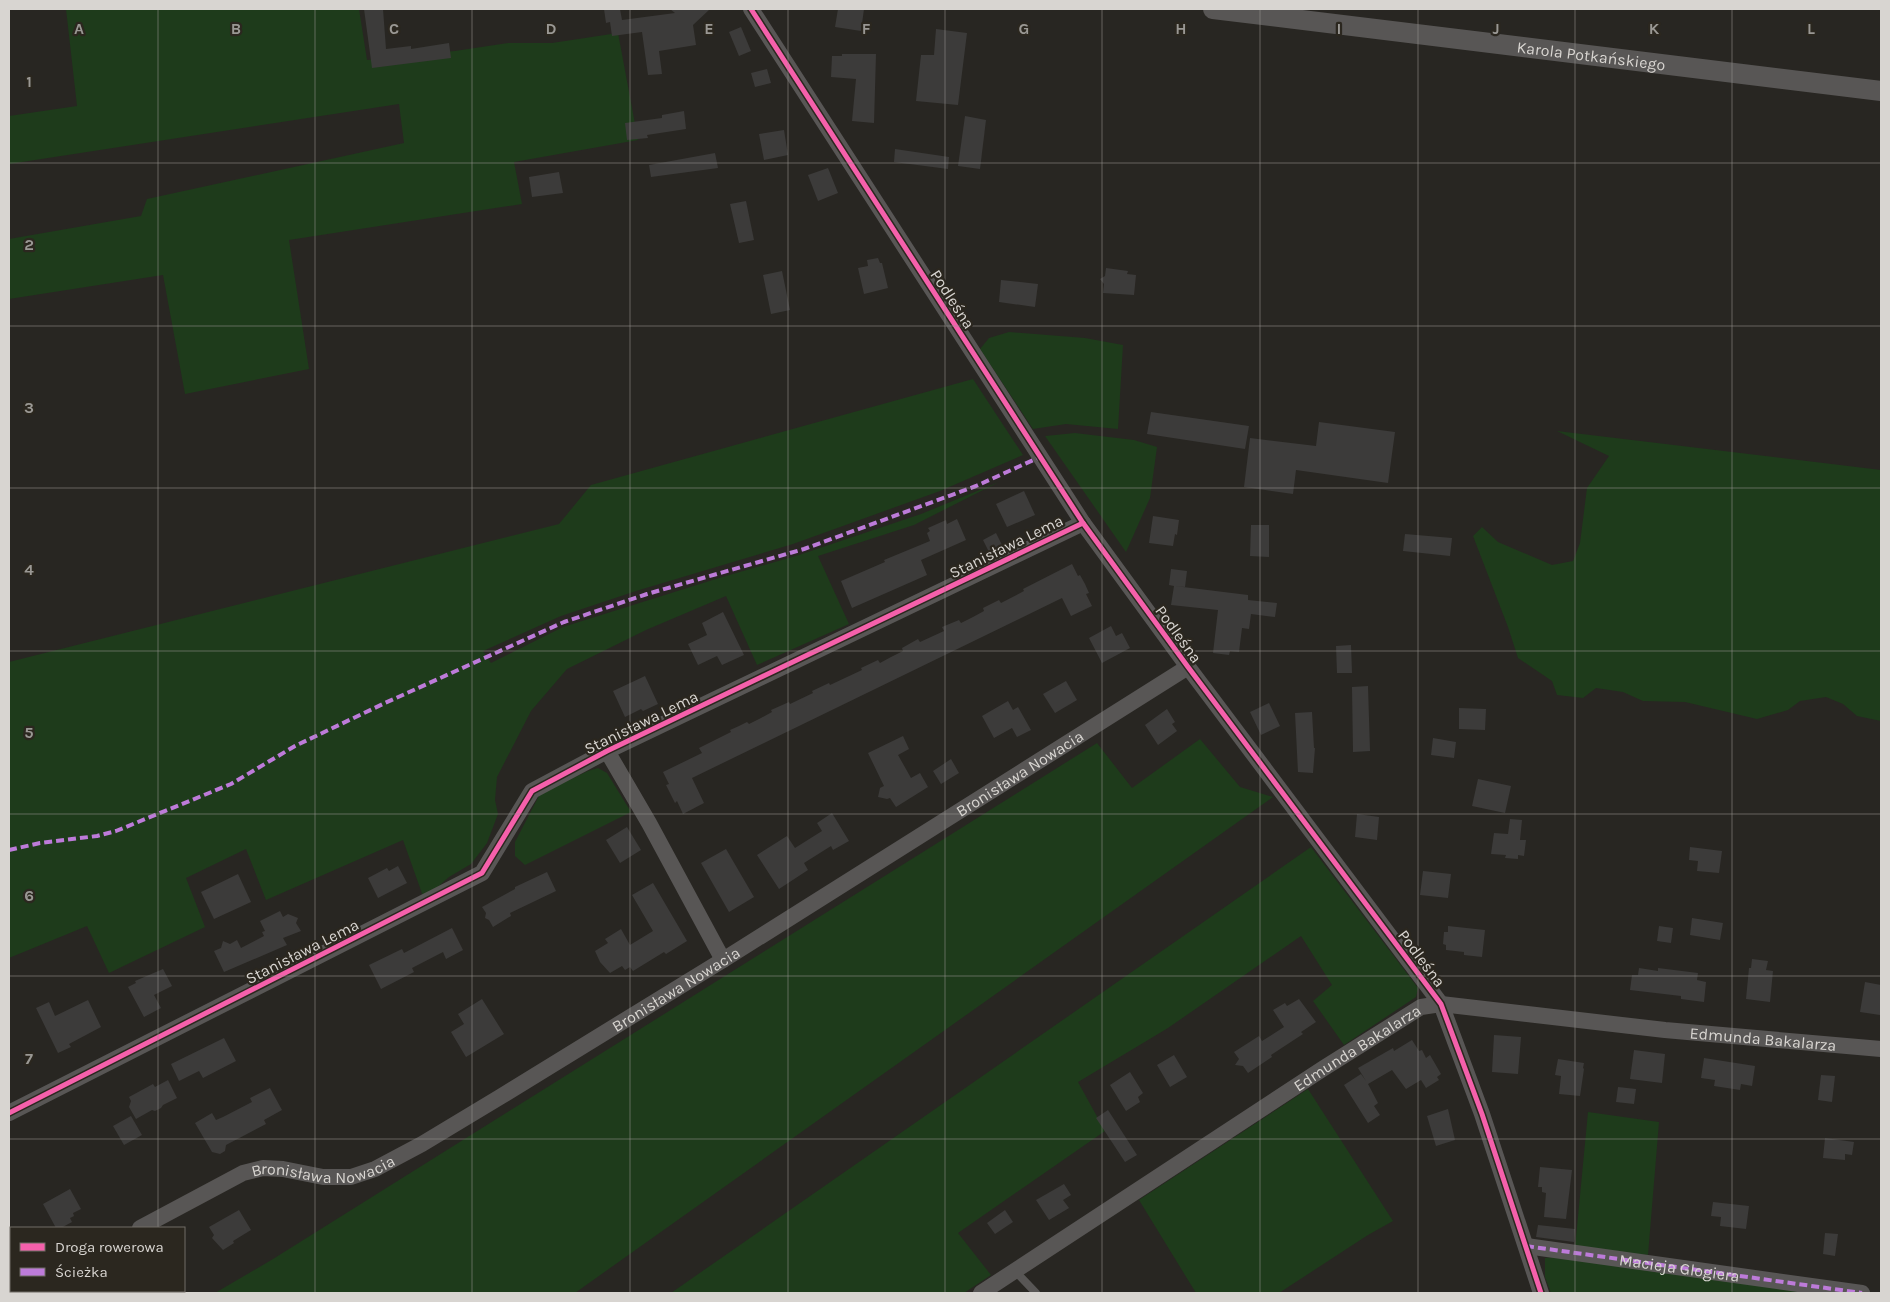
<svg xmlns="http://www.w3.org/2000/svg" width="1890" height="1302" font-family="Karla,sans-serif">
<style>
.green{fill:#1e3b1b}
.building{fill:#3c3b3a}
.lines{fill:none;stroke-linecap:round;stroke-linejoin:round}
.service{stroke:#585655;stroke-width:8}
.minor{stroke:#585655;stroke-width:16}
.tertiary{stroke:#585655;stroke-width:20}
.quiet{stroke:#bd7bd9;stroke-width:4;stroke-dasharray:8 4;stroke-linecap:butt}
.cycleway-casing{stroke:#2b271f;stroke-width:8}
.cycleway{stroke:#f560ab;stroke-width:5}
.grid{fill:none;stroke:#9a9894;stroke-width:1;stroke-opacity:0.55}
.labels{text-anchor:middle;stroke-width:4.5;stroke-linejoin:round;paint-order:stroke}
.street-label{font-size:16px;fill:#d8d5d1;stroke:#2b271f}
.grid-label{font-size:16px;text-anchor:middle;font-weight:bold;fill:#9a9894;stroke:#2b271f;stroke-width:4.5;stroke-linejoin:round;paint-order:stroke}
</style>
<rect width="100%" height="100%" fill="#282622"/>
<g class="green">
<polygon points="66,9 359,9 367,60 455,51 508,43 552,43 618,33 638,140 514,162 522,204 289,240 309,369 185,394 163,275 9,299 9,239 141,216 147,199 404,143 399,104 9,164 9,116 77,106"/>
<polygon points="1009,332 1085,338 1123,345 1118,429 1066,424 1033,429 980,349 989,338"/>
<polygon points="973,379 1023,455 940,491 793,544 636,591 561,616 483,651 491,663 563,627 719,578 799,555 921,514 999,482 914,525 818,556 849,624 757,665 726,596 646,630 567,669 531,711 497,777 495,800 498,814 487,843 471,864 449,877 424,899 403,840 266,900 246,849 186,878 205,927 109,973 87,926 9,958 9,662 559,524 591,485"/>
<polygon points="1557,431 1881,470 1881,721 1857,716 1843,704 1826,697 1800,701 1788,710 1757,719 1685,702 1643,701 1623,692 1596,688 1583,698 1557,695 1552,681 1518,658 1508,627 1473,536 1482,527 1498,542 1552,565 1573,561 1580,543 1587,488 1609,456"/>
<polygon points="1075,433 1134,440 1157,447 1150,498 1126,552 1045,436"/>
<polygon points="1200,739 1240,787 1273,797 575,1293 215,1293 273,1259 1097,743 1132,788"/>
<polygon points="598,768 607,773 631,812 525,865 515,856 515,842 540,794 588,771"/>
<polygon points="1311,847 1418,988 1416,997 1344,1045 1313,1001 1332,985 1301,936 1168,1028 1078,1082 1105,1131 958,1233 991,1275 964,1293 671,1293"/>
<polygon points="1308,1089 1393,1221 1368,1235 1279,1293 1196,1293 1139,1200"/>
<polygon points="1588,1112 1659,1122 1648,1255 1575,1248"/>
<polygon points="1553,1257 1819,1293 1551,1293 1545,1277 1545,1258"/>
</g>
<g class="building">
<polygon points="364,9 383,9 386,49 411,46 411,49 449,43 451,58 372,68"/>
<polygon points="604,9 620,9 622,20 675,13 670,9 710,9 693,25 696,45 659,51 662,74 648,75 642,32 612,36 610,22 606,23"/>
<polygon points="838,9 864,9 861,31 835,27"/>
<polygon points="741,27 751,51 739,56 729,32"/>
<polygon points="936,29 967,33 958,105 916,101 921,55 934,55"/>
<polygon points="842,54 876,54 874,123 852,121 856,79 831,77 832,56 842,56"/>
<polygon points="767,69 771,83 755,87 751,73"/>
<polygon points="684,111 686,129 647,135 648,138 627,140 625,123 662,118 662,115"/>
<polygon points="965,116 986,120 980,169 958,166"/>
<polygon points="784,130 788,155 764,160 759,134"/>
<polygon points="895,149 949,157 948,169 894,162"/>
<polygon points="715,153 718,168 651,177 649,165"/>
<polygon points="828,168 838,193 818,201 808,175"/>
<polygon points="559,172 563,193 532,197 529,177"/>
<polygon points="746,201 754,240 739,243 730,204"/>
<polygon points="878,258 880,263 882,263 888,288 864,294 858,268 868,266 867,260"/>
<polygon points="1106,268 1128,271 1127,274 1136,275 1134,295 1103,293 1104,284 1100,279 1105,276"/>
<polygon points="782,271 790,310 771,314 763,275"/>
<polygon points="1001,280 1038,284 1035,307 999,302"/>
<polygon points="1151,412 1249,426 1245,449 1147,434"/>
<polygon points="1319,422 1395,432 1388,483 1296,470 1293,494 1244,487 1250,438 1316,446"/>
<polygon points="1024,491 1035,515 1007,527 996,504"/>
<polygon points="1153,516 1179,520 1177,535 1175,534 1173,546 1149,543"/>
<polygon points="957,519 966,540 921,560 927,575 852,608 841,581 885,562 884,560 930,541 927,533 930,531 928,528 946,520 947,524"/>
<polygon points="1251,525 1269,525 1269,557 1250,556"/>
<polygon points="996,533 1003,547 990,554 983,540"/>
<polygon points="1405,534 1452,538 1450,556 1403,551"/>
<polygon points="1072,564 1078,576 1080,575 1085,584 1089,593 1086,594 1092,606 1071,616 1062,598 692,778 704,803 683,814 677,801 675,803 666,785 669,784 663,772 702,753 699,748 731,732 730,730 739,726 747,722 749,724 761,718 772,712 771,710 789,702 790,704 813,693 812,691 829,683 830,685 862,670 861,668 878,660 880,663 891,657 903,651 902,648 918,639 920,642 944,631 942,627 959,620 961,623 973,617 984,611 983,608 999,600 1001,603 1024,591 1023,589"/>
<polygon points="1171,569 1187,571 1185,587 1175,586 1248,595 1248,600 1277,603 1275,617 1251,614 1249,629 1242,628 1239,652 1230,651 1229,655 1213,653 1218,610 1171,605 1174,586 1169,585"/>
<polygon points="723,612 744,655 722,665 717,656 698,665 688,644 707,635 702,623"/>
<polygon points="1111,626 1116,636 1122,633 1130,648 1102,663 1089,638"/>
<polygon points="1351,645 1352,673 1337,673 1336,646"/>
<polygon points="645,676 658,704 643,711 641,709 625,717 613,691"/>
<polygon points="1066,681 1077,700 1055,713 1043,694"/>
<polygon points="1368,686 1370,751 1353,752 1352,687"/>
<polygon points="1008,701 1013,710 1018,707 1031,730 1017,737 1012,728 994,738 982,716"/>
<polygon points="1269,703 1280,726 1261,735 1250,712"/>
<polygon points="1459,708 1486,709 1485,730 1459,729"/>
<polygon points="1167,709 1175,722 1172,724 1177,731 1158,745 1145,725"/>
<polygon points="1312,712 1314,748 1315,748 1313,773 1298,772 1295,713"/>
<polygon points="903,736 909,749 898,755 911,778 920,773 928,787 896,807 890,798 887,799 878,797 880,788 884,786 868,753"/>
<polygon points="1433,738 1456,742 1454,758 1431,755"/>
<polygon points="951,759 959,773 941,784 933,771"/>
<polygon points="1478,779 1511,786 1505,813 1472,806"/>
<polygon points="832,813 849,841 833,850 831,846 804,863 808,870 779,889 757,855 787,836 795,848 822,831 817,823"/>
<polygon points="1357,814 1379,817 1377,840 1355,837"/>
<polygon points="1510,819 1522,820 1520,840 1526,840 1524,856 1518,855 1518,859 1505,858 1506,855 1491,854 1494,833 1508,834"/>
<polygon points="627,827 641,850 620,863 606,840"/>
<polygon points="1690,847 1722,851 1719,873 1697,871 1698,861 1689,860"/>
<polygon points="726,849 754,897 729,912 701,863"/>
<polygon points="398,866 407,883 378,898 368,878 387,868 389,871"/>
<polygon points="1423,871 1451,874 1448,898 1420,895"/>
<polygon points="547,872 556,891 510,913 511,916 493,927 489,920 485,918 486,913 482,907 515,889 515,887"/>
<polygon points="238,874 251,902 214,919 201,892"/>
<polygon points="653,883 687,941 666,954 664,952 633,971 630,967 625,970 622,966 610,973 600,962 595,951 608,943 605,939 621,929 630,945 653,931 632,895"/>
<polygon points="280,911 283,917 288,914 298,918 296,923 301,931 283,938 287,945 224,972 214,951 221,948 223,941 230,944 237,940 241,948 264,936 262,932 265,931 260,921"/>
<polygon points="1692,918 1723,923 1720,940 1690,935"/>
<polygon points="1448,926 1485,930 1482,957 1464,955 1464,952 1446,950 1446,945 1443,944 1444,932 1448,932"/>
<polygon points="1659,926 1673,928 1671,943 1657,941"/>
<polygon points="452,928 463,950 446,959 443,952 412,968 414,972 381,989 369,965 402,949 404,953"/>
<polygon points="1752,959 1768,961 1766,970 1773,971 1770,1002 1746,999 1749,968 1751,968"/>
<polygon points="1639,968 1658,971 1658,968 1698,973 1697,980 1706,982 1704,1002 1681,999 1681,996 1630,990 1632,975 1638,975"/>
<polygon points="163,969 172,986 154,995 161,1008 144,1017 128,987 136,983 135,981"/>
<polygon points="1865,982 1881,985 1880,1015 1860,1012"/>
<polygon points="482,999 504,1034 466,1057 451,1032 464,1024 458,1014"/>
<polygon points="1299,999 1316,1022 1301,1032 1303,1034 1271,1055 1272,1057 1248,1073 1243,1066 1235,1065 1239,1059 1234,1052 1259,1036 1262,1041 1284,1027 1273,1010 1285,1003 1287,1006"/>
<polygon points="88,1000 101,1027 69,1044 71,1047 58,1053 36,1008 49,1002 55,1016"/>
<polygon points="1494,1035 1521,1037 1518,1074 1492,1072"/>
<polygon points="224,1038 236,1061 203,1078 199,1071 179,1081 171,1064"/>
<polygon points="1412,1040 1419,1051 1422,1050 1426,1058 1430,1055 1441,1074 1437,1077 1439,1080 1426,1088 1421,1080 1406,1089 1392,1070 1368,1084 1378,1103 1374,1106 1380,1115 1368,1123 1344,1085 1361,1074 1366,1081 1358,1068 1393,1048 1394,1051"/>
<polygon points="1634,1050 1665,1054 1662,1083 1630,1079"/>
<polygon points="1174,1055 1187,1077 1170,1087 1157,1065"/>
<polygon points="1704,1058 1755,1066 1752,1086 1741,1084 1740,1090 1714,1086 1715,1080 1701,1078"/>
<polygon points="1558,1059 1584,1063 1583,1068 1584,1069 1580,1096 1559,1094 1561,1076 1555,1075"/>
<polygon points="1130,1072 1143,1093 1138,1097 1140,1102 1126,1111 1110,1085"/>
<polygon points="1821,1075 1835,1076 1832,1102 1818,1100"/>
<polygon points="168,1080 177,1098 163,1105 161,1108 155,1111 152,1110 136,1119 129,1107 131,1101 129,1097 153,1084 155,1087"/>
<polygon points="1618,1087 1636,1089 1634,1104 1616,1102"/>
<polygon points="270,1088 282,1110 264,1120 266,1124 226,1145 225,1151 220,1154 212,1152 195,1123 212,1113 216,1120 223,1117 252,1102 250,1098"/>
<polygon points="1448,1109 1455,1140 1436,1146 1427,1116"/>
<polygon points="1108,1110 1137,1155 1125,1162 1096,1118"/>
<polygon points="131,1116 142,1135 124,1145 113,1126"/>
<polygon points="1825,1138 1854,1142 1852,1155 1845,1154 1845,1160 1823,1158"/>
<polygon points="1540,1167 1572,1170 1566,1219 1544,1217 1546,1193 1542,1192 1542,1187 1538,1187"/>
<polygon points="1064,1184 1071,1195 1063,1200 1069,1208 1049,1220 1036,1200"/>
<polygon points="70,1189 81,1209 73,1213 74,1216 70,1218 72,1222 61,1228 56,1228 43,1204"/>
<polygon points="1713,1202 1749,1206 1746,1229 1720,1226 1721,1217 1711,1216"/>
<polygon points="239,1210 251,1230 233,1241 234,1243 223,1250 212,1238 214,1235 209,1227"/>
<polygon points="1005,1210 1013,1222 995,1234 987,1223"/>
<polygon points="1538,1225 1575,1229 1574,1242 1536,1237"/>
<polygon points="1825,1233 1838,1234 1835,1256 1823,1254"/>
</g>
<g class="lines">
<polyline class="service" points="1015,1271 1036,1293"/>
<g class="minor">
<polyline points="751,9 1083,523 1188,667 1441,1004 1482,1114 1541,1293"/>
<polyline points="607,751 649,823 723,960"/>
<polyline points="9,1113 482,873 532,791 607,751 1083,523"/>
<path id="s1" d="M140,1228l103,-55 20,-5 20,1 40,8h28l24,-8 47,-25 78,-47 223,-137 465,-293"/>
<path id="s2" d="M1526,1246l336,47"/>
<polyline points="30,1293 34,1291"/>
<path id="s3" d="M981,1293l343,-225 97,-61 20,-3 224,26 216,19"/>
</g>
<path class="tertiary" id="s4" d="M1213,9l668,82"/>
<g class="quiet">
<polyline points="9,850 40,843 97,836 116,831 231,784 295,746 385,703 564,622 647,594 804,549 976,486 1040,457"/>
<polyline points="1526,1246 1862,1293"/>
</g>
<g class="cycleway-casing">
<g id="cycleway">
<polyline points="751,9 1083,523 1188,667 1441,1004 1482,1114 1541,1293"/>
<polyline points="9,1113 482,873 532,791 607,751 1083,523"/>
</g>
</g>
<use href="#cycleway" class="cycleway"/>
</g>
<path class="grid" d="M158,9v1219M315,9v1284M472,9v1284M630,9v1284M788,9v1284M945,9v1284M1102,9v1284M1260,9v1284M1418,9v1284M1575,9v1284M1732,9v1284M9,163h1872M9,326h1872M9,488h1872M9,651h1872M9,814h1872M9,976h1872M9,1139h1872M158,1291v2"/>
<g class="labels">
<g class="street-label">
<text dy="6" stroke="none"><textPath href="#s4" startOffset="381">Karola Potkańskiego</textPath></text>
<text transform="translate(953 299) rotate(57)" y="6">Podleśna</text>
<text transform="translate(1006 546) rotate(-26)" y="6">Stanisława Lema</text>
<text transform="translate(1179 634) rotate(54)" y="6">Podleśna</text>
<text transform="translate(641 722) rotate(-26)" y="6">Stanisława Lema</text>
<text dy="6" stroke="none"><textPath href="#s1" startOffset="1008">Bronisława Nowacia</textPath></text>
<text transform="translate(302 951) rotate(-27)" y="6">Stanisława Lema</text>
<text transform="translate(1422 958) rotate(53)" y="6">Podleśna</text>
<text dy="6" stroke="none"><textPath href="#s1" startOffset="602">Bronisława Nowacia</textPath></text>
<text dy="6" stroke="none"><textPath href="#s3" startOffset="869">Edmunda Bakalarza</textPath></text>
<text dy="6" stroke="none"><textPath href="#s3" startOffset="449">Edmunda Bakalarza</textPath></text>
<text dy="6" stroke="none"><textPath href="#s1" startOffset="199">Bronisława Nowacia</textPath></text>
<text dy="6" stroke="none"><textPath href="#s2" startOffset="155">Macieja Glogiera</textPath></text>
</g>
</g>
<g class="grid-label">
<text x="79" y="34">A</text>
<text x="236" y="34">B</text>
<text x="394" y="34">C</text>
<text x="551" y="34">D</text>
<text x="709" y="34">E</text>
<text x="866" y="34">F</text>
<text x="1024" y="34">G</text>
<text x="1181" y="34">H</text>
<text x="1339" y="34">I</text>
<text x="1496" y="34">J</text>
<text x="1654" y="34">K</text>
<text x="1811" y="34">L</text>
<text x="29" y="87">1</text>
<text x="29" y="250">2</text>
<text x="29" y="413">3</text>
<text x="29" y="575">4</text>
<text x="29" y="738">5</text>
<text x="29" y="901">6</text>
<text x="29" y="1064">7</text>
</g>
<rect width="1890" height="1302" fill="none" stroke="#d8d5d1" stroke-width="20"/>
<rect x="10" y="1227" width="175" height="65" fill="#2b271f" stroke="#706d66"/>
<rect x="20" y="1243" width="25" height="8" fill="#f560ab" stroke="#706d66"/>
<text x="55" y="1252" font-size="15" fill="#d8d5d1">Droga rowerowa</text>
<rect x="20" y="1268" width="25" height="8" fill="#bd7bd9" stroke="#706d66"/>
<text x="55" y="1277" font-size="15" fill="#d8d5d1">Ścieżka</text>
</svg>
